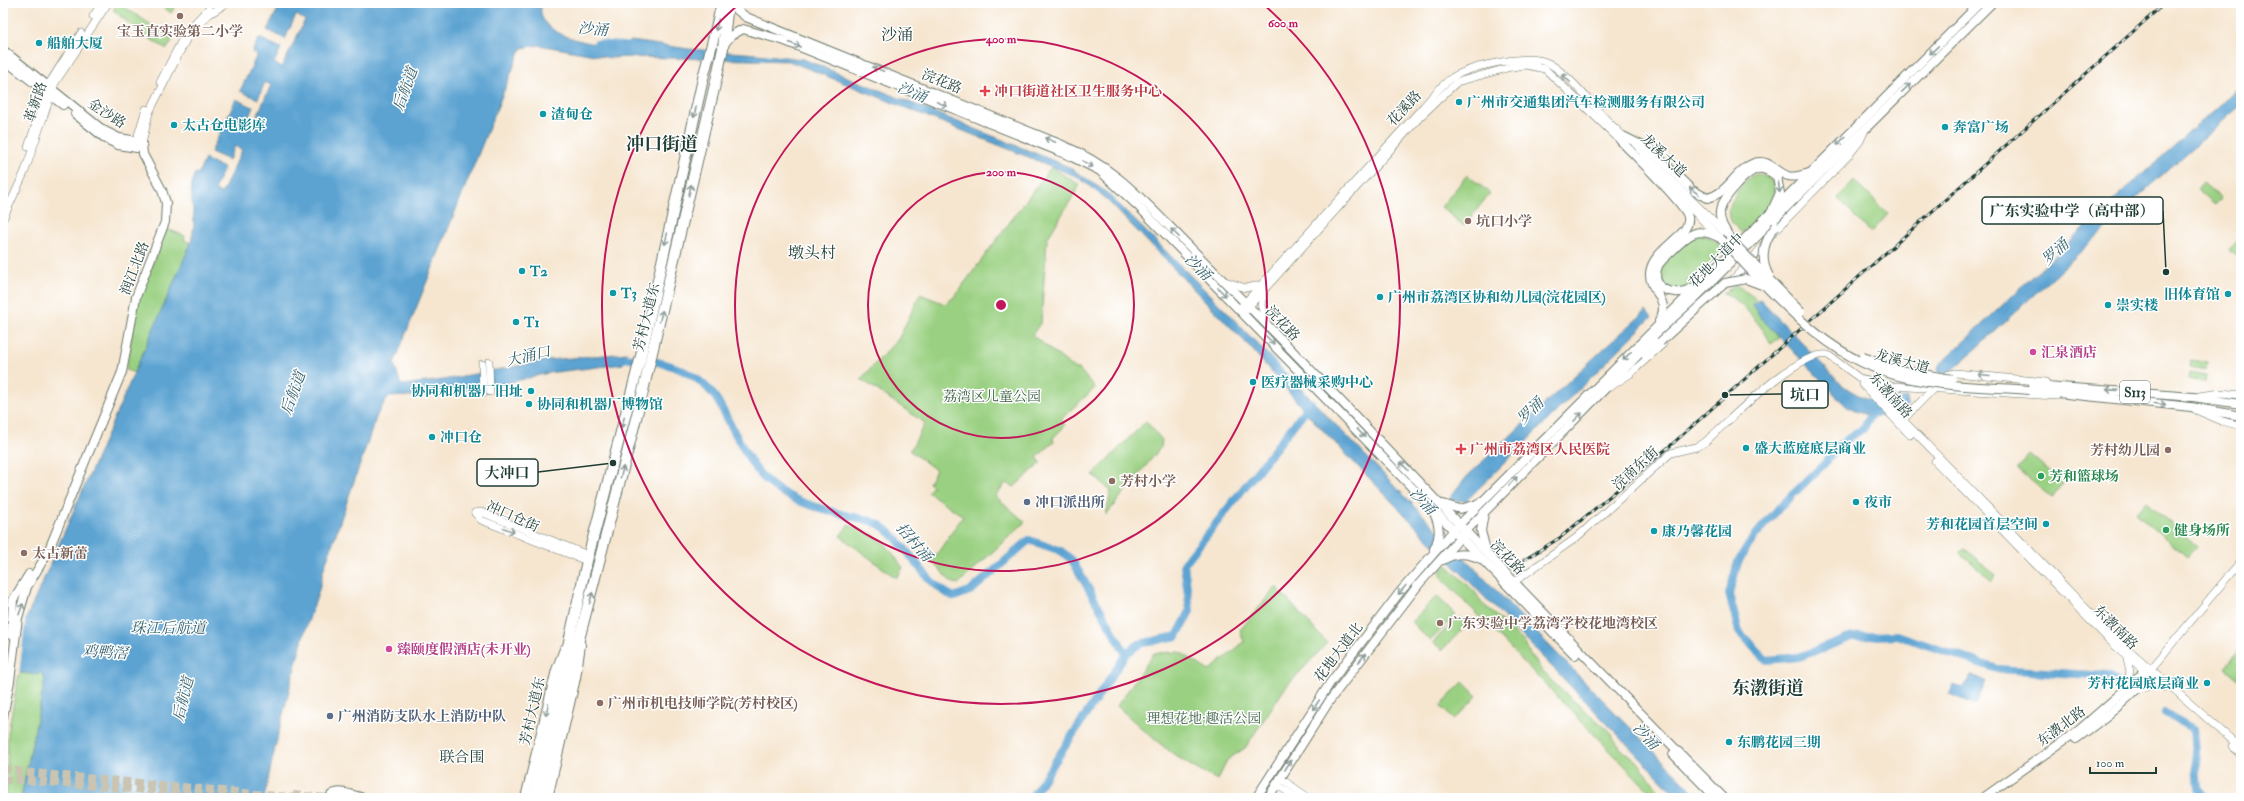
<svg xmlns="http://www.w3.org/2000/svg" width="2244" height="801" font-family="'IM FELL Double Pica','Noto Serif SC',serif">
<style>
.green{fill:#9ad081;stroke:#5c865a}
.water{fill:#5ca3d2;stroke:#3e7083}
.pier{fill:#f6e6d0}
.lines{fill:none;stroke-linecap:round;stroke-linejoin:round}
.river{stroke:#5ca3d2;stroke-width:8}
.major-tunnel{stroke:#cbc4b1;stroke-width:8;stroke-dasharray:8 4;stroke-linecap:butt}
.minor-casing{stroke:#6a786b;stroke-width:8}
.major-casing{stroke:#6a786b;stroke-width:10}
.highway-casing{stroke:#6a786b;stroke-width:12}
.minor{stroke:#fff;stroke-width:7}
.major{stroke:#fff;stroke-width:8}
.highway{stroke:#fff;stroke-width:10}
.rail-casing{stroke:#1f3d34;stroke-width:3}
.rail{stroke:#fff;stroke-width:1.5;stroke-dasharray:4.5;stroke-linecap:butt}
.major-bridge-casing{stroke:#6a786b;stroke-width:10;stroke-linecap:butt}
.highway-bridge-casing{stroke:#6a786b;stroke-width:12;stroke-linecap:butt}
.major-bridge{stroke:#fff;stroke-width:8}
.highway-bridge{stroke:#fff;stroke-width:10}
.oneway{stroke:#8f9e9a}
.ring{fill:none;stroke:#c2185b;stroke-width:2}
.education-dot{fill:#8d6e63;stroke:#fff;stroke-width:1.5}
.culture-dot{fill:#0f9aa8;stroke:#fff;stroke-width:1.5}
.health-dot{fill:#e0444e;stroke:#fff;stroke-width:1.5}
.hotel-dot{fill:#d1479c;stroke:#fff;stroke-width:1.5}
.leisure-dot{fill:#2e9e5b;stroke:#fff;stroke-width:1.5}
.service-dot{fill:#5c6f8a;stroke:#fff;stroke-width:1.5}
.labels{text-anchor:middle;stroke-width:3;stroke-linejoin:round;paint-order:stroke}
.shield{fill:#fff;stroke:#627771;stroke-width:1}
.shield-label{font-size:13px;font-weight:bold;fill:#1f3d34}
.education-label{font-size:14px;font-weight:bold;fill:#785e54;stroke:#fff;text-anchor:start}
.culture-label{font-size:14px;font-weight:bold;fill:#0d838f;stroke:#fff;text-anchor:start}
.street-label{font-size:14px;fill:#1f3d34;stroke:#fff}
.health-label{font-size:14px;font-weight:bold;fill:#be3a42;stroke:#fff;text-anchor:start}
.hotel-label{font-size:14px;font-weight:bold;fill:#b23c85;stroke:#fff;text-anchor:start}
.park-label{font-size:14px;fill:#3e6247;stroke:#fff}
.leisure-label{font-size:14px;font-weight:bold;fill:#27864d;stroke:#fff;text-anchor:start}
.service-label{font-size:14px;font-weight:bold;fill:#4e5e75;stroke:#fff;text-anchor:start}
.water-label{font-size:15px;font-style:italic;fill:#34616b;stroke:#fff}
.neighbourhood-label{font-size:15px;fill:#1f3d34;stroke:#fff}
.quarter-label{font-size:16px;fill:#1f3d34;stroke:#fff}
.district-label{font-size:18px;font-weight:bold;fill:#1f3d34;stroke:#fff}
.centre{fill:#c2185b;stroke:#fff;stroke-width:2}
.ring-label{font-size:12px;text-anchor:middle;font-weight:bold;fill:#c2185b;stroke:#fff;stroke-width:3;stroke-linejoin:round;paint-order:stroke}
.leader{fill:none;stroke:#1f3d34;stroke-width:1.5}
.callout-dot{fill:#1f3d34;stroke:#fff;stroke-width:1.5}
.callout{fill:#fff;stroke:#1f3d34;stroke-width:1.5}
.callout-label{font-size:15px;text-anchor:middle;font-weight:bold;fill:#1f3d34}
</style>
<rect width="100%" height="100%" fill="#fff"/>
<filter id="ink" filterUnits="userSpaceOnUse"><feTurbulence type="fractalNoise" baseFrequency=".025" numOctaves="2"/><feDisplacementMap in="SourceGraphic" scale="8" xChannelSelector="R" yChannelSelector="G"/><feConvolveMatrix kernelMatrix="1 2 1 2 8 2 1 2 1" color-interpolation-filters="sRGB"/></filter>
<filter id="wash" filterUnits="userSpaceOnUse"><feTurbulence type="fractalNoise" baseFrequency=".012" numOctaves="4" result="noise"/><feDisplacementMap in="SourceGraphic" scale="16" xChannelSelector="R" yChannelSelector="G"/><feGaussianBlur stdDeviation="0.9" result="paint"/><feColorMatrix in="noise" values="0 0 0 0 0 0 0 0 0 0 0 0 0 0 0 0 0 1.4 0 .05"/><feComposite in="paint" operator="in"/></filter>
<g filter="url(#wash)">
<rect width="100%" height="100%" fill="#f6e6d0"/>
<g class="green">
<polygon points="118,3 173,39 167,49 143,35 113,10"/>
<polygon points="158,3 178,3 171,13"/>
<polygon points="1051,167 1080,185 1047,239 1041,322 1032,335 1075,369 1079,369 1095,388 1061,419 1065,426 1053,438 1054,442 1037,457 1041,463 1014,487 1006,483 995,496 1025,522 958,584 951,582 932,561 963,516 928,492 933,486 929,483 936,470 910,451 925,423 861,379 899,338 920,294 945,304 954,297"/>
<path d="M1756,174c7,1 12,2 16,8 12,17 -19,40 -30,51l-10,-10 -4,-11c4,-13 14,-33 28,-38z"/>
<polygon points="1467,175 1490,193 1464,226 1441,207"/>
<polygon points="1854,180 1888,214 1871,233 1838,198"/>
<polygon points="2203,183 2221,198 2215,205 2197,190"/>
<polygon points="167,229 185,236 184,240 191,243 135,373 126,370 138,300"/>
<polygon points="1701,235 1712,238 1726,249 1686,288 1681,291 1667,287 1660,276 1660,270 1663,264 1688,239"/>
<polygon points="2240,236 2241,249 2236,256 2229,250"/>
<path d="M1737,285l19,14 -4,6 27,33 -8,6c-6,-15 -32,-46 -48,-51z"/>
<polygon points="2191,360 2207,363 2206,370 2190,367"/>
<polygon points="2190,372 2206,375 2205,382 2189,379"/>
<polygon points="1146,421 1162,440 1161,447 1106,515 1111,491 1093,475"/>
<polygon points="2029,454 2064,483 2052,498 2017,469"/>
<polygon points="2146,502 2197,546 2187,557 2136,513"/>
<path d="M848,525c35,12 34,13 55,43l-7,10 -56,-42z"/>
<polygon points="1965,549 1995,575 1992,581 1960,552"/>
<polygon points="1447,565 1475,592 1482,603 1524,642 1530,654 1542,671 1560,689 1608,730 1621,749 1638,762 1664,798 1656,798 1441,577 1441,570"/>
<path d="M1276,587l51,56 -42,45 -40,60 -18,12 -9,20c-39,-17 -69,-45 -101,-74l37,-53 26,-1 29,19 35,-29 -4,-12z"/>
<polygon points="1437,596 1456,615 1430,641 1411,622"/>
<polygon points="1459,617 1467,625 1442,650 1433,642"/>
<polygon points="2241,648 2241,681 2225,668"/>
<polygon points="39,672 43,675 45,680 21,798 6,798 8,733 19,673 37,675"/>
<polygon points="1463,682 1477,696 1454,720 1440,706"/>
</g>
<g class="water">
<path d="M277,3h265c-11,35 58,42 81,45l8,-7 58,8 68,5 46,5 266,108 37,25 112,111 357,369 125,126h-21l-368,-380 -61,-71 -144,-148 -28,-22 -289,-116 -157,-4 -21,1 -72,-13 -17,3 -4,8 -124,307 7,22 42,-5 106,-20 78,-7 -4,11 -75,9 -85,21 -75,3 -11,18 -54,156c-3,24 -15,47 -21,70 -14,52 -27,104 -38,157h-243l24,-118 -2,-5 -4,-3 -1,3 -35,-5v-33l10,-6 14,-14 164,-374c1,-7 3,-15 3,-22 -1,-17 -6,-32 1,-48l3,1 7,-15 19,9 -10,22 8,3 20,-43 -7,-4 -6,14 -18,-8 25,-53 17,8 -8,19 6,3 20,-44 -6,-3 -7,17 -18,-8 17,-36 -5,-3 7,-14 22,10 -7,15 8,4 23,-47 -9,-5 -11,24 -18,-9 11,-21 -3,-2z"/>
<polygon points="2241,86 2241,105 2143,192 2089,244 1960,363 1948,373 1938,372 1937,367 2117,197"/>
<path d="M1760,299l81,85c16,12 31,19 51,17 6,-1 9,-3 15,-3l1,8c-17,15 -42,12 -61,1l-84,-87 -11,-15z"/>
<path d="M1646,311l6,6 -186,184 -17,-1c13,-23 41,-44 59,-62 46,-43 91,-86 138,-127z"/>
<polygon points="1972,675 1986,681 1976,705 1949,694 1954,685 1962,688"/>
</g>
<polygon class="pier" points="26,615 19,675 3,672 6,633"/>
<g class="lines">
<g class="river">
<polyline points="597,44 635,47"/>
<path d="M614,359c35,-3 79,7 101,38 9,13 15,28 23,42 9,16 17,32 31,44 21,18 49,25 75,32 14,3 31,5 42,14 26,21 36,53 68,68l18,-7 57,-50 32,11 11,9 54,94"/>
<polyline points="1874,409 1864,428 1840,444 1824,464 1780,507 1753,538 1738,562 1729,594 1739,632 1766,660 1799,657 1852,637 1897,635 1997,669 2108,676 2116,682"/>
<polyline points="2165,713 2193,729 2198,788 2207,798"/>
<polyline points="1031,798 1126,654 1139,644 1177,636 1190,611 1184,564 1311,403"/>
</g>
</g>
</g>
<g filter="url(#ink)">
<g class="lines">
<g class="major-tunnel">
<polyline points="3,768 22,772 298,798"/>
<polyline points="3,780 21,780 245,798"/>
<polyline points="293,795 328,798"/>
</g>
<g class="minor-casing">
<g id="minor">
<polyline points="93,16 102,3"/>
<polyline points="160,82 186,32 209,8"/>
<polyline points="138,135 146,109"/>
<polyline points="142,144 149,113 188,36 208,15 227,3"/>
<polyline points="1635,144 1726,234"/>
<polyline points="28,147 50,82 81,33"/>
<polyline points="1642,158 1720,238"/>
<polyline points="3,219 25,171 55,83 108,3"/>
<polyline points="1774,232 1848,156 1860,141 1865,130"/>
<polyline points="1225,281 1245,288 1261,285"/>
<polyline points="1729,283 1749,263 1766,242"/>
<polyline points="1264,292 1261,305 1267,324"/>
<path d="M1241,307l182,-200c9,-10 19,-23 30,-30 19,-11 78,-25 97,-13 29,18 49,53 76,74"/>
<polyline points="1243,313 1421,116 1457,82 1511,67 1526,65 1545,69 1623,143"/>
<polyline points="489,362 490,392"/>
<polyline points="482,364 483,394"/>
<polyline points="1866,380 1892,386 2056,396"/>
<polyline points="1941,380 1947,375 1955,373 2046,382"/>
<polyline points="1862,384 1910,435"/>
<polyline points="1610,387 1630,374 1663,344"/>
<polyline points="2199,396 2221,393 2241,395"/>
<polyline points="2196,410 2222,421 2241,426"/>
<polyline points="1900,423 1934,388"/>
<polyline points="1935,461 2113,644 2164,687"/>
<polyline points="475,513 481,520 587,561"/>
<polyline points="475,513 481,512 588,555"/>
<path d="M1514,582l62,-44 95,-85 25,-6 8,-4c24,-21 94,-94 124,-88l41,30 245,252 127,111"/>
<polyline points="2151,669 2241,561"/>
<polyline points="2124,690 2130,672 2127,658"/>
<polyline points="2137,690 2151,685 2163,686"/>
<polyline points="2232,746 2241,754"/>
<polyline points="1280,778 1309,798"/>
<polyline points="1276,784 1297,798"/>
</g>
</g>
<g class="major-casing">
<g id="major">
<path d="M728,3l18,14 314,127c55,23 80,53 121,94 32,32 64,65 96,97 150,154 296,311 447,463"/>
<polyline points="724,44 732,35 743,29 785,41 1068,155 1100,171 1138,206 1575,655"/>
<polyline points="3,50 103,130 119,138 138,141 142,144"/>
<polyline points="3,59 63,105"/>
<polyline points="75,114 106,139 118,145 137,148 142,144"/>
<path d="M1623,136l28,14 41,40 15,8c21,-4 28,-28 47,-35 15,-5 22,9 34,13 7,2 14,-1 21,-3"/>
<path d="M1620,140c12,13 66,65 68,77 2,11 -9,18 -16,25 -9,8 -21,18 -22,31 -1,19 22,26 9,48"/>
<path d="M1731,240c-5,-9 -12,-18 -11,-28 1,-12 26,-41 38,-43 7,-1 13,3 19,8l3,16 -7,15"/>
<path d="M1692,288c-17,10 -43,2 -34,-22 3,-6 10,-11 15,-16 16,-16 24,-24 47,-12"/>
<polyline points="1645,355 1660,342"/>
<polyline points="2033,385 2193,397 2241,404"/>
<polyline points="2029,390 2191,407 2241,416"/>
<polyline points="1443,504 1460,509 1478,504"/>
<path d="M1433,511c7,14 8,24 1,38"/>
<polyline points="1484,513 1481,531 1486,550"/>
<path d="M1443,560c13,-8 24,-7 38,-1"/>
<polyline points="11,635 13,600 29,574"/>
<polyline points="3,717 10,681 18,618 27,587 47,554 122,372 136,297 165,222 166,203 162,190 143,154 142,144"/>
<path d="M2076,739c18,-13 69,-51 75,-70"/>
<polyline points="1673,754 1716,798"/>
<path d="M329,798c7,-11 23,-3 34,0"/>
<polyline points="525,798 556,670 564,649"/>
<polyline points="548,798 576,678 581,645"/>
<polyline points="1256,798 1330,683 1400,592 1454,530 1980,3"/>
<polyline points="1268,798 1330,700 1419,584 1466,531 1650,343 1992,3"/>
<polyline points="1983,798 2079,730 2145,672 2151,669"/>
</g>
</g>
<g class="highway-casing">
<g id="highway">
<polyline points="711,48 722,3"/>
<polyline points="723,48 728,3"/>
<polyline points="534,798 587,561 641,356 704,74"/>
<polyline points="542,798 573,663 643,391 717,76"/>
</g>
</g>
<use href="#minor" class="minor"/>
<use href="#major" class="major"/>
<use href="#highway" class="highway"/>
<g class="rail-casing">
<polyline id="rail" points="1524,560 1561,537 1670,446 2165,3"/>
</g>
<use href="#rail" class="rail"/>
<g class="major-bridge-casing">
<g id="major-bridge">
<path d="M1720,238c54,56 108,124 187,140 40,9 82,9 122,12"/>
<polyline points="1731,240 1801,312"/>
<path d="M1769,276c-10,-18 -5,-36 7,-50"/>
<polyline points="1660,342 1725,283 1746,279 1762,285"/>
<polyline points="1863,357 1899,370 1952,379"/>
</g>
</g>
<g class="highway-bridge-casing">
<g id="highway-bridge">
<polyline points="704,74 711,48"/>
<polyline points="717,76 723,48"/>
</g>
</g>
<use href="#major-bridge" class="major-bridge"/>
<use href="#highway-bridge" class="highway-bridge"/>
</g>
<defs><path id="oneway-shaft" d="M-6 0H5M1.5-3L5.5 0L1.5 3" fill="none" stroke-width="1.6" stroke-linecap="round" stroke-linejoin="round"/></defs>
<g class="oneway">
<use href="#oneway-shaft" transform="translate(717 25) rotate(104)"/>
<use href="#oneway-shaft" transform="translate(795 45) rotate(21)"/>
<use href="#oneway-shaft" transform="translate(1934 50) rotate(136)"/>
<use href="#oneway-shaft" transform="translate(878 69) rotate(-159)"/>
<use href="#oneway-shaft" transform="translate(1566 78) rotate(-134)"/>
<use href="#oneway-shaft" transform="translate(1906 88) rotate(-44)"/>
<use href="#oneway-shaft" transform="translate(942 104) rotate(22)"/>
<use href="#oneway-shaft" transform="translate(695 112) rotate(103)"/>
<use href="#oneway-shaft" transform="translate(1050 140) rotate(-158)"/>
<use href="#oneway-shaft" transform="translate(1841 141) rotate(133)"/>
<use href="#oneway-shaft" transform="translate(1088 164) rotate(30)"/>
<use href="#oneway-shaft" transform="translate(1779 187) rotate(84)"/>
<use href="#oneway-shaft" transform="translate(690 190) rotate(-77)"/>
<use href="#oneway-shaft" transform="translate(1694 191) rotate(-142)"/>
<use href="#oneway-shaft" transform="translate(1175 233) rotate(-135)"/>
<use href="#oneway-shaft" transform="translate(666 239) rotate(103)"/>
<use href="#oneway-shaft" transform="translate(1222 292) rotate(45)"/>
<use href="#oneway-shaft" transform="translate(661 316) rotate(-76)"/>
<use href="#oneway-shaft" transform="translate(1270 340) rotate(45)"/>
<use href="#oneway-shaft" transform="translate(1627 356) rotate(134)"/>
<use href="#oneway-shaft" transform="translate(1984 375) rotate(-175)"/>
<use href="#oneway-shaft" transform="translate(2112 390) rotate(-176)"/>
<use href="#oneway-shaft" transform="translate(2160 404) rotate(5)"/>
<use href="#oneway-shaft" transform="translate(1578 417) rotate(-45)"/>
<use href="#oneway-shaft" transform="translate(623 422) rotate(105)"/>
<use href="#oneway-shaft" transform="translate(1361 433) rotate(46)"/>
<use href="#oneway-shaft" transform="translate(1404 466) rotate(-134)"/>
<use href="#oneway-shaft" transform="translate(622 472) rotate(-75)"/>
<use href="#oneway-shaft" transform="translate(1513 481) rotate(-46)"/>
<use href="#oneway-shaft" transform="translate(509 530) rotate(22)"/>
<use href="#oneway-shaft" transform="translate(1402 590) rotate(130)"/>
<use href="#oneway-shaft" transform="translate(591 598) rotate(-75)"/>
<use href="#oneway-shaft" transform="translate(21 609) rotate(-70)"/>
<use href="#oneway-shaft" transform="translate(1362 658) rotate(-53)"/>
<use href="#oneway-shaft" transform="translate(1316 705) rotate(123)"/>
<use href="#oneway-shaft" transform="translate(547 710) rotate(103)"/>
<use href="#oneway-shaft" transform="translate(1288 765) rotate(-58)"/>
</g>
</g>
<g class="ring">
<circle cx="1001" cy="305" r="133"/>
<circle cx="1001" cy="305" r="266"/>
<path d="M1263 4A399 399 0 1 1 739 4"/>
</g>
<g class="education-dot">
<circle cx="180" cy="16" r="4"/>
<circle cx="1468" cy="221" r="4"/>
<circle cx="2168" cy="450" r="4"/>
<circle cx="1112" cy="481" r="4"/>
<circle cx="24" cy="553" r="4"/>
<circle cx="1440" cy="623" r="4"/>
<circle cx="600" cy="703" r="4"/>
</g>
<g class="culture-dot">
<circle cx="39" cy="43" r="4"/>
<circle cx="1459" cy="102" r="4"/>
<circle cx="543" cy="114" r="4"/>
<circle cx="174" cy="125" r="4"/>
<circle cx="1945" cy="127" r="4"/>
<circle cx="522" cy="271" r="4"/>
<circle cx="613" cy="293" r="4"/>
<circle cx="2228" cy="294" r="4"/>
<circle cx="1380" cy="297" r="4"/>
<circle cx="2108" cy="305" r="4"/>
<circle cx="516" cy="322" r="4"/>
<circle cx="1253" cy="382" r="4"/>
<circle cx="531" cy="391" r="4"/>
<circle cx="529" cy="404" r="4"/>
<circle cx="432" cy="437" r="4"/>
<circle cx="1746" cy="448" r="4"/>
<circle cx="1856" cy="502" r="4"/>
<circle cx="2046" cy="524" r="4"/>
<circle cx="1654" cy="531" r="4"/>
<circle cx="2207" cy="683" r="4"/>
<circle cx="1729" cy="742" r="4"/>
</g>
<g class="health-dot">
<path d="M983 85h4v4h4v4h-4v4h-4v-4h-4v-4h4z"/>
<path d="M1459 443h4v4h4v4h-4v4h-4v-4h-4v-4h4z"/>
</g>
<g class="hotel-dot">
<circle cx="2033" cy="352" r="4"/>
<circle cx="389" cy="649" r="4"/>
</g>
<g class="leisure-dot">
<circle cx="2041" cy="476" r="4"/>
<circle cx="2166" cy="530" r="4"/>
</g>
<g class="service-dot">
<circle cx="1027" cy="502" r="4"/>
<circle cx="330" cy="716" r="4"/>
</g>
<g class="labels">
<rect class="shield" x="2120" y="381" width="30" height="22" rx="3"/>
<g class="shield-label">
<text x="2135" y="397">S113</text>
</g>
<g class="education-label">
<text x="180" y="36" text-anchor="middle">宝玉直实验第二小学</text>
<text x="1476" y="226">坑口小学</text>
<text x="2160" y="455" text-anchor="end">芳村幼儿园</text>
<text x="1120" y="486">芳村小学</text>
<text x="32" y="558">太古新蕾</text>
<text x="1448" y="628">广东实验中学荔湾学校花地湾校区</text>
<text x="608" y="708">广州市机电技师学院(芳村校区)</text>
</g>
<g class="culture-label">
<text x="47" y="48">船舶大厦</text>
<text x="1467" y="107">广州市交通集团汽车检测服务有限公司</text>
<text x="551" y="119">渣甸仓</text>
<text x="182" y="130">太古仓电影库</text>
<text x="1953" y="132">奔富广场</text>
<text x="530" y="276">T2</text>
<text x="621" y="298">T3</text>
<text x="2220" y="299" text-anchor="end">旧体育馆</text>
<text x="1388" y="302">广州市荔湾区协和幼儿园(浣花园区)</text>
<text x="2116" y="310">崇实楼</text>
<text x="524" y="327">T1</text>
<text x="1261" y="387">医疗器械采购中心</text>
<text x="523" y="396" text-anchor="end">协同和机器厂旧址</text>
<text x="537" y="409">协同和机器厂博物馆</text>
<text x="440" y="442">冲口仓</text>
<text x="1754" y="453">盛大蓝庭底层商业</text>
<text x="1864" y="507">夜市</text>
<text x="2038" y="529" text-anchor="end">芳和花园首层空间</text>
<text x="1662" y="536">康乃馨花园</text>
<text x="2199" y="688" text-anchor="end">芳村花园底层商业</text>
<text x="1737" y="747">东鹏花园三期</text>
</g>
<g class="street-label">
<text transform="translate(942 81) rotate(22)" y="5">浣花路</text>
<text transform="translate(35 102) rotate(-71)" y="5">革新路</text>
<text transform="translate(1404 108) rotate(-47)" y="5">花溪路</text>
<text transform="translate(107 113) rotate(33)" y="5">金沙路</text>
<text transform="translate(1664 155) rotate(43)" y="5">龙溪大道</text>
<text transform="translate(1716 260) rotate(-45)" y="5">花地大道中</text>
<text transform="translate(134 268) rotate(-69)" y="5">润江北路</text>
<text transform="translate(646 317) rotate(-76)" y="5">芳村大道东</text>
<text transform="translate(1283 323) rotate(46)" y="5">浣花路</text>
<text transform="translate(1902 361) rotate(15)" y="5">龙溪大道</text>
<text transform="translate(1891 395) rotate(48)" y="5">东漖南路</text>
<text transform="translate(1635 468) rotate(-42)" y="5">浣南东街</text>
<text transform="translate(513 516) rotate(24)" y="5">冲口仓街</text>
<text transform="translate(1508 557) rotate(46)" y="5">浣花路</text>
<text transform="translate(2116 627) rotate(45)" y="5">东漖南路</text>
<text transform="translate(1338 652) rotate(-53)" y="5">花地大道北</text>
<text transform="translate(532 711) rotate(-77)" y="5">芳村大道东</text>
<text transform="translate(2061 726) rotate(-37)" y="5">东漖北路</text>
</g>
<g class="health-label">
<text x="994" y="96">冲口街道社区卫生服务中心</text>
<text x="1470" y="454">广州市荔湾区人民医院</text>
</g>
<g class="hotel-label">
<text x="2041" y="357">汇泉酒店</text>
<text x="397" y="654">臻颐度假酒店(未开业)</text>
</g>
<g class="park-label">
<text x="992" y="401">荔湾区儿童公园</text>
<text x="1204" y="723">理想花地·趣活公园</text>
</g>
<g class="leisure-label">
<text x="2049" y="481">芳和篮球场</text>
<text x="2174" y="535">健身场所</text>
</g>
<g class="service-label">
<text x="1035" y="507">冲口派出所</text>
<text x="338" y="721">广州消防支队水上消防中队</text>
</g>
<g class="water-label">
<text transform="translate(593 29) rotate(5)" y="5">沙涌</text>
<text transform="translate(405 89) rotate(-70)" y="5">后航道</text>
<text transform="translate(912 92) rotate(22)" y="5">沙涌</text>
<text transform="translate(2055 252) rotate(-42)" y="5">罗涌</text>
<text transform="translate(1198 267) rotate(45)" y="5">沙涌</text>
<text transform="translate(528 356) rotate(-13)" y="5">大涌口</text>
<text transform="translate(293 393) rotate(-70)" y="5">后航道</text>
<text transform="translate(1530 411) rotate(-44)" y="5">罗涌</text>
<text transform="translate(1423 501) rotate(47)" y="5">沙涌</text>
<text transform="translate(914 542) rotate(49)" y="5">招村涌</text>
<text x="168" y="633">珠江后航道</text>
<text transform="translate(105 652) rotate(3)" y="5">鸡鸭滘</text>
<text transform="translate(183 699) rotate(-76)" y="5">后航道</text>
<text transform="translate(1646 736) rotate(47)" y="5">沙涌</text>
</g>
<g class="neighbourhood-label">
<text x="462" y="762">联合围</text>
</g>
<g class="quarter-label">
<text x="897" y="40">沙涌</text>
<text x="812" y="258">墩头村</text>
</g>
<g class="district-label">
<text x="662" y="150">冲口街道</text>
<text x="1768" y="694">东漖街道</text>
</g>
</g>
<circle cx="1001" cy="305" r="6" class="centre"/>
<g class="ring-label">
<text x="1283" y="27">600 m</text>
<text x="1001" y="43">400 m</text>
<text x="1001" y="176">200 m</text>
</g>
<path class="leader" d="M2166 272L2163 211M1725 395L1782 394M613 463L538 472"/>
<g class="callout-dot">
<circle cx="2166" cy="272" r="4"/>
<circle cx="1725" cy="395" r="4"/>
<circle cx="613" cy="463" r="4"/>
</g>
<g class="callout">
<rect x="1982" y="197" width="181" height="27" rx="4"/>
<rect x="1782" y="381" width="46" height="27" rx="4"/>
<rect x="477" y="459" width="61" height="27" rx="4"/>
</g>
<g class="callout-label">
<text x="2072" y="216">广东实验中学（高中部）</text>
<text x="1805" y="400">坑口</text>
<text x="507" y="478">大冲口</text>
</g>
<rect width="2244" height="801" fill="none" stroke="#fff" stroke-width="16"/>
<path d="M2090 767v6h66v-6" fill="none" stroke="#1f3d34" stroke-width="2"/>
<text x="2096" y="767" font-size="12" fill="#1f3d34" stroke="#ffffff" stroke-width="3" paint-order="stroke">100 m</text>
</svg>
